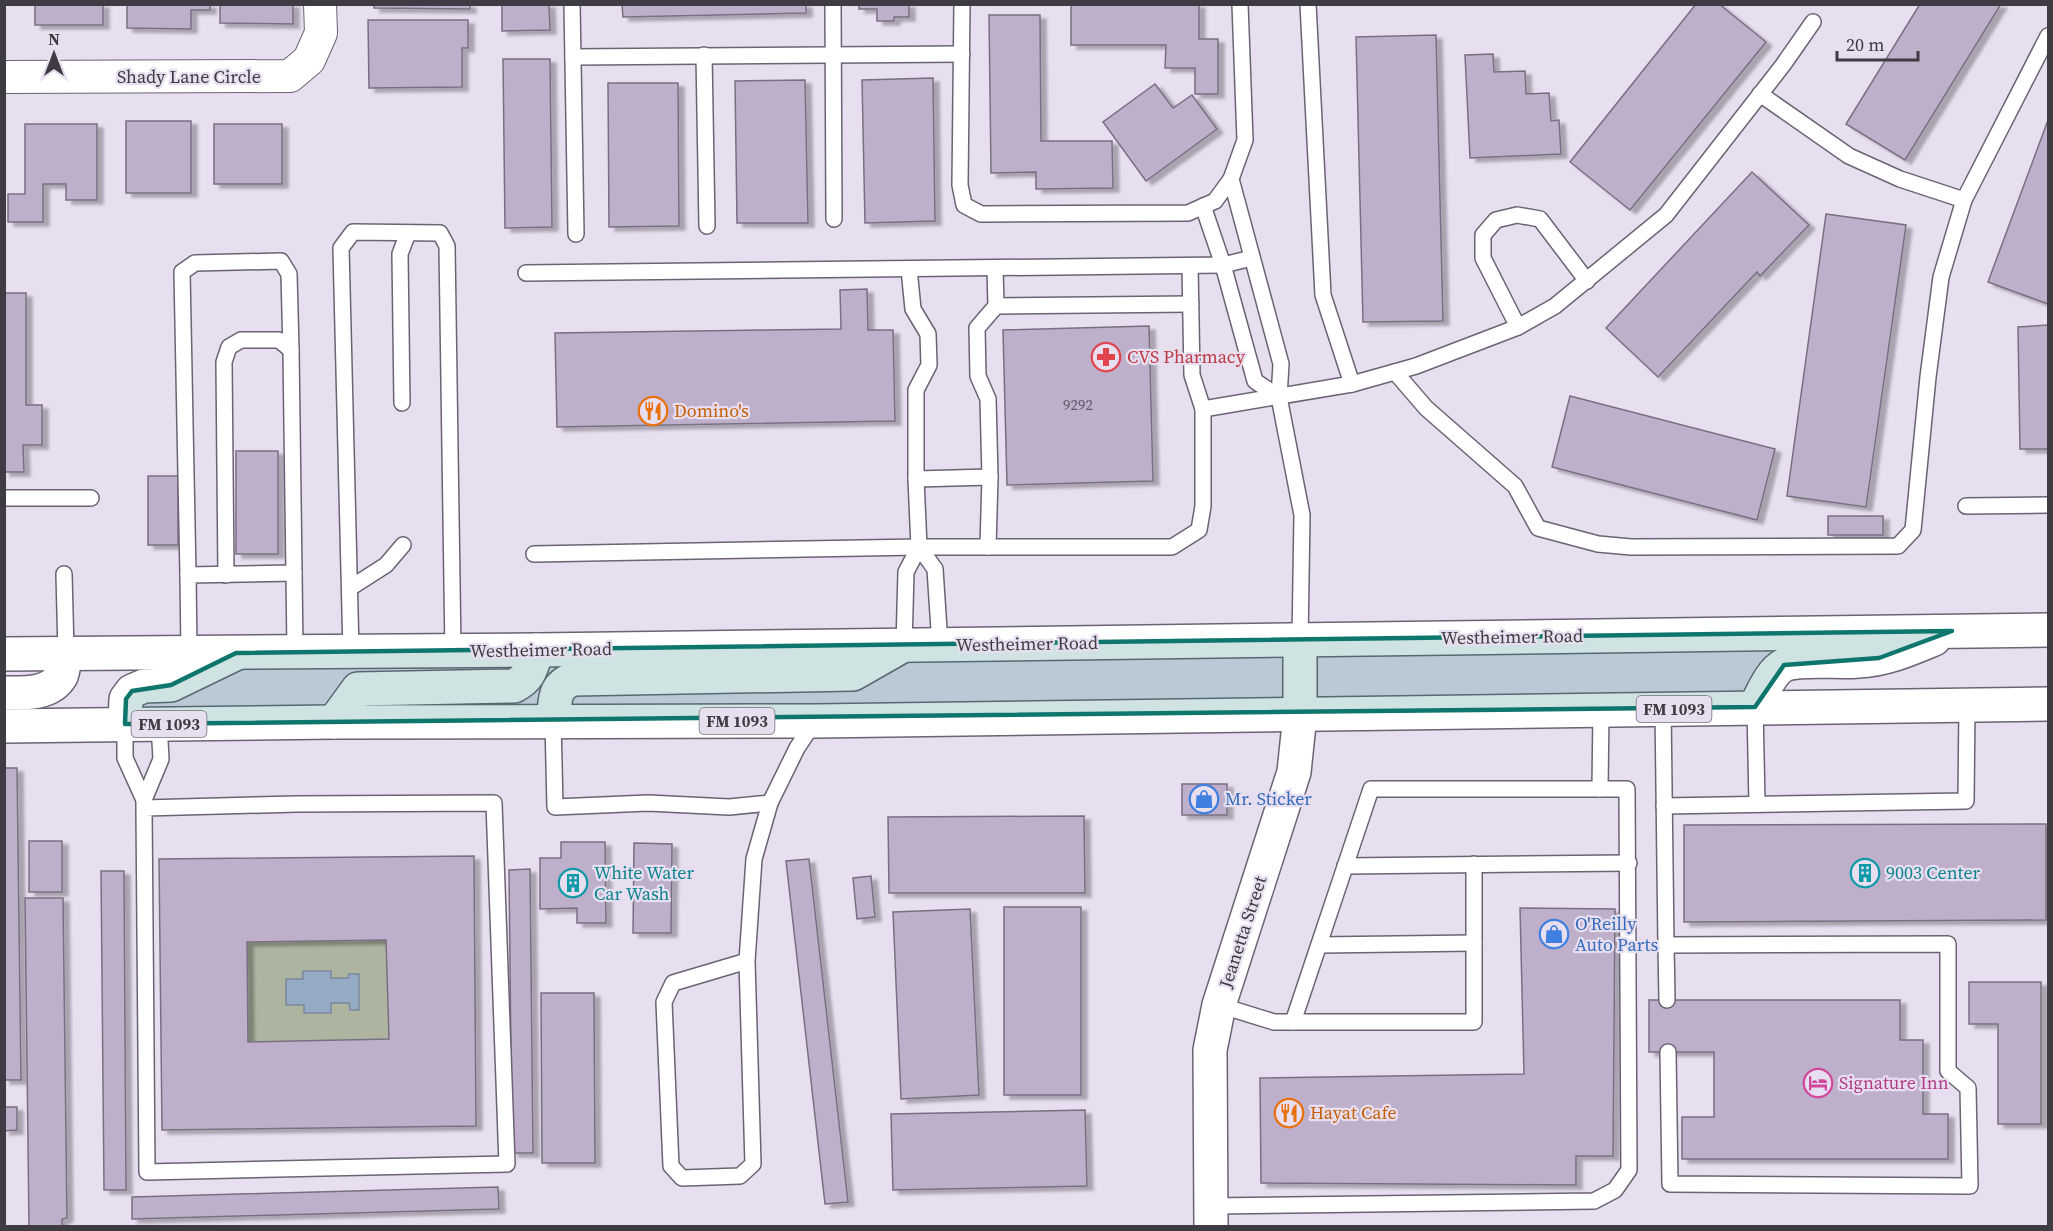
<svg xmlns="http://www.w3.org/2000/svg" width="2053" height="1231" font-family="'Source Serif 4',serif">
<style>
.green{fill:#adb5a0}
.water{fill:#95abc3;stroke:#7b899c;stroke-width:1.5}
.building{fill:#beafcb;stroke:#787080;stroke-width:1.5;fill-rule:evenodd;filter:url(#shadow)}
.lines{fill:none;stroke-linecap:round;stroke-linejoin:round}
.lane-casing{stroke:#6b6373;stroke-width:18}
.street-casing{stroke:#6b6373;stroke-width:34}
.secondary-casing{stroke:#6b6373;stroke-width:36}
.primary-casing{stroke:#6b6373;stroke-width:36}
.lane{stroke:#fff;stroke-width:15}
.street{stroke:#fff;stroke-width:32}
.secondary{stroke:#fff;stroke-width:33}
.primary{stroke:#fff;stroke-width:33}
.marked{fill:#0f766e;fill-opacity:0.2;stroke:#0f766e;stroke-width:4.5;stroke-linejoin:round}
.labels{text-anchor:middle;stroke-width:4.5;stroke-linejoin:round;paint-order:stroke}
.number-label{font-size:15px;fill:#5f5864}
.shield{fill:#e7def0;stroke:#716c76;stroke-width:1.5}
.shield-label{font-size:16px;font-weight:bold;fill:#3f3b42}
.street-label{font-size:18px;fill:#3f3b42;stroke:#e7def0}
.health-label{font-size:18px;fill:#be3a42;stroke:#e7def0;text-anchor:start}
.food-label{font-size:18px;fill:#c56008;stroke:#e7def0;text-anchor:start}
.shop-label{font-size:18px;fill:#366cbe;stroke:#e7def0;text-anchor:start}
.culture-label{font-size:18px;fill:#0d838f;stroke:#e7def0;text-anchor:start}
.hotel-label{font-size:18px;fill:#b23c85;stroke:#e7def0;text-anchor:start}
</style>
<defs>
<filter id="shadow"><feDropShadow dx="6" dy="4" stdDeviation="1.5" flood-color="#0004"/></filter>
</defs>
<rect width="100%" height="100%" fill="#e7def0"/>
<polygon class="green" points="386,940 389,1039 248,1042 247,942"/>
<polygon class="water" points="303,971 331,971 331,978 348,978 349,974 359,974 359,1010 350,1010 349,1003 331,1003 331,1013 304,1013 304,1005 286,1005 286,979 303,979"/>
<g class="building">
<rect x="35" y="4" width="68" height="21"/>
<polygon points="127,4 210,4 210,10 191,10 191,29 127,28"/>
<polygon points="220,4 293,4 293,24 220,23"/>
<polygon points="374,4 470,4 470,9 374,8"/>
<polygon points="502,4 549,4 550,30 502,31"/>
<polygon points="622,4 806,4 806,13 623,17"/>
<polygon points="859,4 909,4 909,17 894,17 894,21 877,21 877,9 859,9"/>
<polygon points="1071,4 1199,4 1199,39 1218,39 1218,94 1195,94 1195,68 1165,68 1166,45 1071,45"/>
<polygon points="1696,4 1719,4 1766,42 1630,210 1570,162"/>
<polygon points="1920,4 2001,4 1905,160 1846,124"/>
<polygon points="989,15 1040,15 1041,141 1112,141 1113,188 1036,189 1036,172 991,173"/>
<polygon points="368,20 468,20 468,48 462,48 462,87 369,88"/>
<polygon points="1436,35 1443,321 1363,322 1356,37"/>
<polygon points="1493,54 1494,72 1525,71 1526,94 1549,93 1551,121 1559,120 1561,154 1470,158 1465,55"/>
<polygon points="503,59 550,59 552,227 505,228"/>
<polygon points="933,78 935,221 865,223 862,80"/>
<polygon points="805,80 808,223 737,223 735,81"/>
<polygon points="608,83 678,83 679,226 609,227"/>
<polygon points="1155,84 1173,108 1192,95 1217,129 1146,181 1103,122"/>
<polygon points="2048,120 2048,304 1988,282"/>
<rect x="126" y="121" width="65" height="72"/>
<polygon points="25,124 97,124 97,200 66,200 66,184 43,184 43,222 8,222 8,194 25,194"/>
<rect x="214" y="124" width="68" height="60"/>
<polygon points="1752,172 1809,225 1760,276 1757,272 1658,377 1606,328"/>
<polygon points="1826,214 1906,225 1866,507 1787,496"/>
<polygon points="867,289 868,330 893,330 895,421 557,427 555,333 841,329 840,290"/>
<polygon points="4,293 26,293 26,405 42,405 42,445 23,445 24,472 4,472"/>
<polygon points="2048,325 2048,449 2020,449 2018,327"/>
<polygon points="1149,326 1153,481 1007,485 1003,330"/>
<polygon points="1570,396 1775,449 1757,520 1552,467"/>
<rect x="236" y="451" width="42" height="103"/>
<rect x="148" y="476" width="30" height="69"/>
<rect x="1828" y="516" width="55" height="19"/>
<polygon points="4,768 17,768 21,1080 4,1080"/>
<rect x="1182" y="784" width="45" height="31"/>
<polygon points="1084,816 1085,893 889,893 888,817"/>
<polygon points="2046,824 2046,920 1684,922 1684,825"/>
<rect x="29" y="841" width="33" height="51"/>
<polygon points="561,842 605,842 606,923 577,923 577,908 540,909 540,858 561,858"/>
<polygon points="634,843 672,844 671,933 633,933"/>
<path d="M474,856l2,270 -314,4 -3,-271zM386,940l3,99 -141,3 -1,-100z"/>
<polygon points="809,859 848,1202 825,1204 786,861"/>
<polygon points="530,869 533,1153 512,1153 509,870"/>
<polygon points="101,871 124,871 126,1190 104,1190"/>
<polygon points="871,876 875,917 857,919 853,878"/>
<polygon points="25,898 63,898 67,1218 62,1219 62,1226 29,1226"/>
<rect x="1004" y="907" width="77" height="188"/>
<polygon points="1520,908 1615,909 1613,1156 1576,1156 1576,1185 1261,1183 1260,1078 1524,1074"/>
<polygon points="970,909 979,1095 901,1099 893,912"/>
<polygon points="1969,982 2041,982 2041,1124 1998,1124 1998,1024 1969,1024"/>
<polygon points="541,993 594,993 595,1163 542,1163"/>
<polygon points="1649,1000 1900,1000 1900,1040 1923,1040 1923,1114 1948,1114 1948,1159 1682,1159 1682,1117 1714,1117 1714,1052 1649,1052"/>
<polygon points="4,1107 17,1107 17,1130 4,1131"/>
<polygon points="1085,1110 1087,1186 893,1190 891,1114"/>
<polygon points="498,1187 499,1209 132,1219 132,1197"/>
</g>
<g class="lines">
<g class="lane-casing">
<g id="lane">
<polyline points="572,4 576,234"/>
<polyline points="833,4 834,219"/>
<polyline points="962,4 960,185 964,205 981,214 1188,213 1215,201 1231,179 1245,140 1240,4"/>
<polyline points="1308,4 1323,295 1352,384"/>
<polyline points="704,55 707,226"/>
<polyline points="573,57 962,54"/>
<polyline points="1760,94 1849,156 1900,179 1964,200"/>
<polyline points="1231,179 1281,364 1279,397 1302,515 1300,640"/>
<polyline points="1203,206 1223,265 1255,381 1279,397"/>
<polyline points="526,273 1223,265 1252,258"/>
<polyline points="996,306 1191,304"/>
<polyline points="1518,327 1483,258 1483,235 1496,220 1517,215 1540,219 1587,281"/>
<polyline points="1395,372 1426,408 1515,486 1538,528 1598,544 1631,547 1898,546 1913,530 1928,377 1941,277 1964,200 2048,36"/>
<polyline points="402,403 400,254 408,233"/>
<polyline points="1203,409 1352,384 1416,366 1518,327 1555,306 1666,215 1783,65 1813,22"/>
<polyline points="916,479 990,477"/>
<polyline points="4,498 91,498"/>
<polyline points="1966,506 2048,505"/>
<polyline points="919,547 935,569 940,645"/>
<polyline points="988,547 990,477 988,399 978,376 977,328 996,306 995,268"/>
<polyline points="534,554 919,547 1172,547 1199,530 1203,506 1203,409 1192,375 1190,266"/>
<polyline points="64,574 66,652"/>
<polyline points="188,575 182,272 195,263 281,261 289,274 291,350"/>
<polyline points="226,575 224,362 229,347 241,340 279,340 291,350 294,573"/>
<polyline points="350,588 386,565 403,545"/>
<polyline points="904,645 906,572 919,547 916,479 916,390 929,365 928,334 913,309 909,269"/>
<polyline points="189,652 188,575 294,573 295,652"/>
<polyline points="351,652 341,248 353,232 440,233 447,246 453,651"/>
<polyline points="1755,707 1757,804"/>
<polyline points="1663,709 1666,945 1948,944 1948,1071 1968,1088 1970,1186 1670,1184 1668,1052"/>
<polyline points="553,721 555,807 648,803 729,807 770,803 797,748 815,721"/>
<polyline points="125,724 125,758 144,800 144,808 297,804 494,803 507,1164 147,1172 144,808"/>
<polyline points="1600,789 1601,711"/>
<polyline points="144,800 161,759 159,724"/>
<polyline points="1664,806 1966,801 1967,706"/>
<polyline points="1345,866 1629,863"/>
<polyline points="1319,945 1474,943"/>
<polyline points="1666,945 1667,1000"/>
<polyline points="747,961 673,983 664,1002 671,1166 682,1178 740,1176 753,1164 747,961 754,859 770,803"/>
<polyline points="1219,1005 1274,1022 1474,1022 1474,864"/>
<polyline points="1212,1206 1594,1201 1615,1190 1629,1170 1627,789 1371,789 1293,1022"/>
</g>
</g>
<g class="street-casing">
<polyline id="street" points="4,77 290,76 309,60 321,33 320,4"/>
</g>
<g class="secondary-casing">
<polyline id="secondary" points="1211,1226 1210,1050 1219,1005 1294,772 1300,715 1300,640"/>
</g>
<g class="primary-casing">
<g id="primary">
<polyline points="4,654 537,650 2048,630"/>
<path d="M4,693c19,0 46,2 57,-17 3,-6 3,-17 5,-24"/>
<path d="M1755,707c7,-12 15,-35 29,-42 16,-7 55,-2 74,-4 27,-1 52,-12 76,-22"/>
<path d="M553,721c3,-20 -1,-35 21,-42l279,-5 49,-28"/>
<path d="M334,722l24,-33 156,-3c17,-9 17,-18 23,-36"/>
<polyline points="125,724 126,699 132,691 144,686 171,685 235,654"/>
<polyline points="4,726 334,722 816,721 2048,704"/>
</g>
</g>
<use href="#lane" class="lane"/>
<use href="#street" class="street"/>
<use href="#secondary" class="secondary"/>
<use href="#primary" class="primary"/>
</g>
<path class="marked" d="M1952,631l-73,27 -95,7 -29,42 -1630,17 1,-25 6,-8 39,-6 65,-32z"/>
<defs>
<g id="pharmacy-ring" transform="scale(1.5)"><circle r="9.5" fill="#e7def0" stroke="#e0444e" stroke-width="1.5"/><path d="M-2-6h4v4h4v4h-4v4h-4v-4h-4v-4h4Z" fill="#e0444e"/></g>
<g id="restaurant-ring" transform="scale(1.5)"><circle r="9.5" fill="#e7def0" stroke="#e8710a" stroke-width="1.5"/><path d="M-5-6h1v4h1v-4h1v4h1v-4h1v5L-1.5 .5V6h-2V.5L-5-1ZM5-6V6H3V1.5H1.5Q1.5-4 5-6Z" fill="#e8710a"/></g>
<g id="shop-ring" transform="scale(1.5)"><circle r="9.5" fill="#e7def0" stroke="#3f7fe0" stroke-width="1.5"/><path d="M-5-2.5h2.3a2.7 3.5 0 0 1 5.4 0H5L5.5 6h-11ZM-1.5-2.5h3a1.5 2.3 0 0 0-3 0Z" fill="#3f7fe0"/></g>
<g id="building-ring" transform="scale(1.5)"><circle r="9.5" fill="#e7def0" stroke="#0f9aa8" stroke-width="1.5"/><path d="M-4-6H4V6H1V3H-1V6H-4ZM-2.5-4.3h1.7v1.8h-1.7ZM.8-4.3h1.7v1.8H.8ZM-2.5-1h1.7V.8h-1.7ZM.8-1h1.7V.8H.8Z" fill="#0f9aa8"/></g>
<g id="hotel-ring" transform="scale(1.5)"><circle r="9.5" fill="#e7def0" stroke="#d1479c" stroke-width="1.5"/><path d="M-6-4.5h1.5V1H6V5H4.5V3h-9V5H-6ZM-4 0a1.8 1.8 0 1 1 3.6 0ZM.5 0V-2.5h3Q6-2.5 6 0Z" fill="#d1479c"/></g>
</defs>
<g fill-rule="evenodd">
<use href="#pharmacy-ring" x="1106" y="357"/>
<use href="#restaurant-ring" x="653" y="411"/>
<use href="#shop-ring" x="1204" y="799"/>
<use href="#building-ring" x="1865" y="873"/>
<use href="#building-ring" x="573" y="883"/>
<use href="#shop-ring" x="1554" y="934"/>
<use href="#hotel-ring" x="1818" y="1083"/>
<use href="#restaurant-ring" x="1289" y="1113"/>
</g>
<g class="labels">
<g class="number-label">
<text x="1078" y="410">9292</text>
</g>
<g class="shield">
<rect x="1636.5" y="696" width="75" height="26" rx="4.5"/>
<rect x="699.5" y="708" width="75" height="26" rx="4.5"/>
<rect x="131.5" y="711" width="75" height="26" rx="4.5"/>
</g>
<g class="shield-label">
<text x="1674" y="715">FM 1093</text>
<text x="737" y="727">FM 1093</text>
<text x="169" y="730">FM 1093</text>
</g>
<g class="street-label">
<text x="189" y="83">Shady Lane Circle</text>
<text transform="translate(1512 637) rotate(-1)" y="6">Westheimer Road</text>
<text transform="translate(1027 644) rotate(-1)" y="6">Westheimer Road</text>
<text transform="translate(541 650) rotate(-1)" y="6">Westheimer Road</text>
<text transform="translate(1243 932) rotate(-72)" y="6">Jeanetta Street</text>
</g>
<g class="health-label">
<text x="1127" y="363">CVS Pharmacy</text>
</g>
<g class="food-label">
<text x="674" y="417">Domino's</text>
<text x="1310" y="1119">Hayat Cafe</text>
</g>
<g class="shop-label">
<text x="1225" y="805">Mr. Sticker</text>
<text x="1575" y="930">O'Reilly<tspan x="1575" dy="21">Auto Parts</tspan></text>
</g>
<g class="culture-label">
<text x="594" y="879">White Water<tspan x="594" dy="21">Car Wash</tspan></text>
<text x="1886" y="879">9003 Center</text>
</g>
<g class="hotel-label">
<text x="1839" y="1089">Signature Inn</text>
</g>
</g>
<rect width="2053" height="1231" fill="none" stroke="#3f3b42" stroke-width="12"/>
<g transform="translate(54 54)" stroke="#e7def0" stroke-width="4.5" paint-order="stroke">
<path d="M0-4.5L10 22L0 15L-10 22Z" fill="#3f3b42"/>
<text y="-9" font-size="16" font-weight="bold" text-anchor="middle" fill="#3f3b42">N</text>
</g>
<path d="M1837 51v9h81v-9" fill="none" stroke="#3f3b42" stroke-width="3"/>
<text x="1846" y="51" font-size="18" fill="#3f3b42" stroke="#e7def0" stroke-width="4.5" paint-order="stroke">20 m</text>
</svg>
